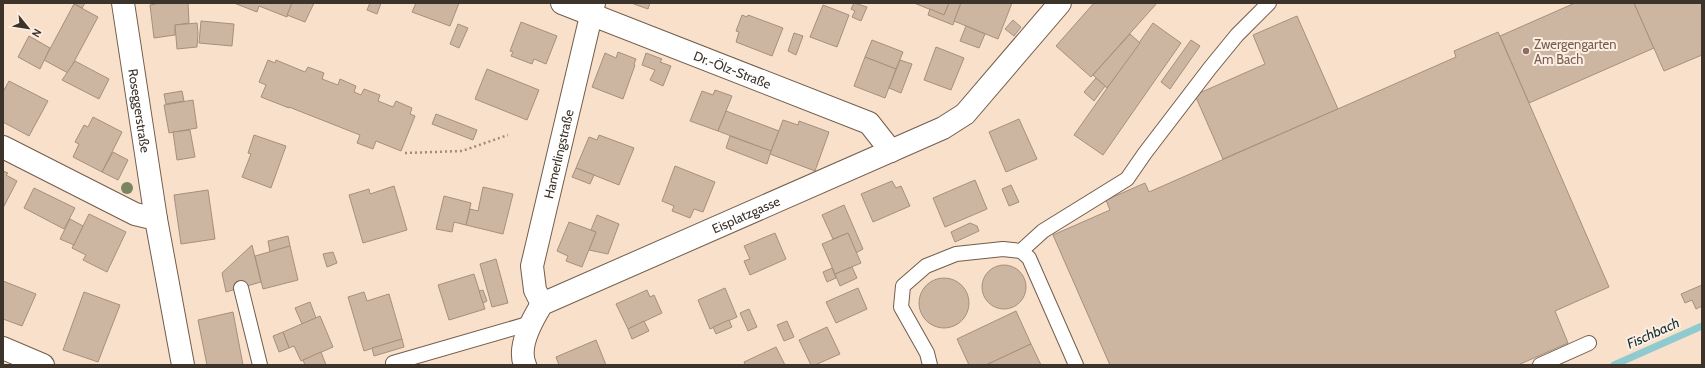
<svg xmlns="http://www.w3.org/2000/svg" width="1705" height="368" font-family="Cabin,sans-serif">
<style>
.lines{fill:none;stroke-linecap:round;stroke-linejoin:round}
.stream{stroke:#8fcacf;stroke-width:7}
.building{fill:#ccb5a1;stroke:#a6907d}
.lane-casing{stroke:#725d4b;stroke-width:16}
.street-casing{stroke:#725d4b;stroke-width:24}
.path{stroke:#9e8d7e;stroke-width:2.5;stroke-dasharray:2 3;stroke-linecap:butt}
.lane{stroke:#fff;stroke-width:14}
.street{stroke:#fff;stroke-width:22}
.tree{fill:#788560}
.education-dot{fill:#8d6e63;stroke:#feefe3;stroke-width:1.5}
.labels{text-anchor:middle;stroke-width:4;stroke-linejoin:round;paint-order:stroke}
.education-label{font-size:13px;fill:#785e54;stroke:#feefe3;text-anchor:start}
.street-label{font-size:13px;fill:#3c332b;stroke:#feefe3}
.water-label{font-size:14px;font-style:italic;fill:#102f32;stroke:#feefe3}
</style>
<rect width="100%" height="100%" fill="#f8e0cb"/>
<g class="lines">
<polyline class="stream" points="1614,365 1702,326"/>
</g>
<g class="building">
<polygon points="75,3 85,3 82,8 75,4"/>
<polygon points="160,3 188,3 189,23 175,25 175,35 154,38 150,5"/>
<polygon points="234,3 292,3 287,17 259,6 257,12"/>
<polygon points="292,3 314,3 305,22 287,15"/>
<polygon points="370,3 381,3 377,14 367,10"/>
<polygon points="416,3 459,3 450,26 412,12"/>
<polygon points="631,3 650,3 648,9"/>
<polygon points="854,3 867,7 861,21 852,17 855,11 851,9"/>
<polygon points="914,3 949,3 944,15"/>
<polygon points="949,3 961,3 953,25 928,15 930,9 944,15"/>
<polygon points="961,3 1012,3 998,39 954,21"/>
<polygon points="1094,3 1157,3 1091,77 1056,46"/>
<polygon points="1575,3 1634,3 1654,48 1529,103 1500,36"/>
<polygon points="1634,3 1702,3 1702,55 1664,71"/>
<polygon points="74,4 98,17 68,73 44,60"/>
<polygon points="823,5 849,15 837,47 810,37"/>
<polygon points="742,15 747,17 748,15 783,28 772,56 736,42 739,32 736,31"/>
<polygon points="1297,16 1338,109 1223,159 1195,95 1265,64 1253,35"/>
<polygon points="1013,20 1021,27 1014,36 1005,29"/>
<polygon points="201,21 234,24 232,46 199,43"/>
<polygon points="521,22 557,36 546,64 534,59 532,64 511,56 513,52 510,51"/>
<polygon points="197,23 198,33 197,47 177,49 175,25"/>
<polygon points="1153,23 1181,43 1103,155 1074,135"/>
<polygon points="458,24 468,28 459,48 450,44"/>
<polygon points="966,26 985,34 979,48 960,41"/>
<polygon points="1498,32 1609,287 1555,311 1568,343 1518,365 1110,365 1053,235 1110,210 1106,200 1145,183 1149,192 1456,57 1454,51"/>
<polygon points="794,33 803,36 796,55 788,51"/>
<polygon points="1130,34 1140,43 1107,88 1093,75"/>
<polygon points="29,36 50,48 40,69 18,57"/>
<polygon points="872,40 903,52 896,69 865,57"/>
<polygon points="1191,40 1200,46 1170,89 1161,82"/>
<polygon points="936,47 964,58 951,90 924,80"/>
<polygon points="618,52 636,59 634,64 635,65 623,99 592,87 605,53 616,58"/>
<polygon points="646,53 662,59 660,62 671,66 663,86 650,80 655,70 642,65"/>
<polygon points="865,57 896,69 885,98 854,86"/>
<polygon points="268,60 275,63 276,60 305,72 308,67 324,73 322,79 338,85 340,79 356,86 354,92 361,95 364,89 380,95 378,101 393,107 396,101 412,108 410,114 415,116 401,151 376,141 373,149 357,143 360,135 289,107 289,108 261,97 266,85 259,82"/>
<polygon points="900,60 912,64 901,93 889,88"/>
<polygon points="75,61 109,79 99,99 62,80"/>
<polygon points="487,69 539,90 527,120 475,99"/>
<polygon points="1096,78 1105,86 1094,101 1084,92"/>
<polygon points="9,81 48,101 29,136 3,122 3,92"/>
<polygon points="715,90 732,96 718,131 690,121 702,91 713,95"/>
<polygon points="182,91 184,101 166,104 164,94"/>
<polygon points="193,100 197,128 169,133 164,105"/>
<polygon points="726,111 779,131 771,151 718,131"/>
<polygon points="436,114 477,130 473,140 432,124"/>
<polygon points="93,117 122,132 102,172 73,157 79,144 75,142 84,125 88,127"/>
<polygon points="1019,119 1037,159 1006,172 989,132"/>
<polygon points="783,120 798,125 799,121 829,132 815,171 770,154"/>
<polygon points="190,130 195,157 177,160 173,132"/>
<polygon points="254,135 286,146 271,188 242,177 251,154 248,153"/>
<polygon points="599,135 634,148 619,185 576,168 589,137 597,140"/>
<polygon points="730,136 771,151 767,164 726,148"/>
<polygon points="113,152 128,160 118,180 102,172"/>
<polygon points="675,166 715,182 703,212 694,209 690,218 672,211 674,206 662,201"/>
<polygon points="576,168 594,175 590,184 572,177"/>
<polygon points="3,171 8,173 6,175 17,181 3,208"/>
<polygon points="975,180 987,209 945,227 933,198"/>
<polygon points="892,181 896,188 901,186 910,206 873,222 861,194"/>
<polygon points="1011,185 1019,202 1009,206 1002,189"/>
<polygon points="394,186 407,230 363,243 349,195 369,189 370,194"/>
<polygon points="483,187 513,194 503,234 466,225 470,209 478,211"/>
<polygon points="34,188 75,208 64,229 24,208"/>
<polygon points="208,190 215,239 181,244 174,195"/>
<polygon points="444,196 471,203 466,225 454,222 452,232 436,229"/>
<polygon points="844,205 863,249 856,253 848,233 833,239 822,215"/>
<polygon points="89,214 126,232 107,272 83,260 86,255 72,248"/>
<polygon points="597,215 619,224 608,254 589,250 596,232 591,230"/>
<polygon points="70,219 83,226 74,245 60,239"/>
<polygon points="569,222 596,232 582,267 566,261 568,256 557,251"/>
<polygon points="970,223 977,226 979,231 955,242 951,232"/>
<polygon points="775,233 786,259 750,275 744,261 750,259 744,246"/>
<polygon points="848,233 861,263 835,274 822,244"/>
<polygon points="288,236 290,246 270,252 268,241"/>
<polygon points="252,245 261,282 226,292 222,273"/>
<polygon points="290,246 298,280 263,289 255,256"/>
<polygon points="333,252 337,263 327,267 323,254"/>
<polygon points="496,259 508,303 492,307 480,264"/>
<circle cx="1004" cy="287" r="22"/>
<polygon points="852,267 857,278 840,286 835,274"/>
<polygon points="832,268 836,278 827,282 823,272"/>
<polygon points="474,274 485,309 449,320 438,285"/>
<circle cx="944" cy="303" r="25"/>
<polygon points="3,281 36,294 22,326 3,319"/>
<polygon points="1702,285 1702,306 1696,309 1692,300 1685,303 1681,294"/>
<polygon points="725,288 737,317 710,329 698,300"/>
<polygon points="858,288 867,309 836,323 826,302"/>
<polygon points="483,290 487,301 483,303 479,291"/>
<polygon points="647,290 650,297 654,295 662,313 628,329 616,304"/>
<polygon points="84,292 120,305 98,362 63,350"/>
<polygon points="364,292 367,301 389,294 402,339 364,351 348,297"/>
<polygon points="310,302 316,318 302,324 295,308"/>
<polygon points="749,309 757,327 748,331 740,313"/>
<polygon points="1016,311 1031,344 986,365 969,365 957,339"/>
<polygon points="233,312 243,365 207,365 198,320"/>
<polygon points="320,316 333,347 301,361 294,346 289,348 283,332"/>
<polygon points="729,320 732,327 716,334 713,327"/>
<polygon points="644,321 649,331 632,339 628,329"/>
<polygon points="787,321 794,337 784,341 777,325"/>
<polygon points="827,327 840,354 815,365 811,365 799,340"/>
<polygon points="283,332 289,348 279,352 273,336"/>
<polygon points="402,339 404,347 374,356 372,348"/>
<polygon points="596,340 606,365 559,365 556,357"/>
<polygon points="1031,344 1041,365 986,365"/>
<polygon points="776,347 785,365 745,365 744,362"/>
<polygon points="321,352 326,365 305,365 303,360"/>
</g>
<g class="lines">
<g class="lane-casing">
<g id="lane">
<polyline points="1021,251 1043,231 1127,179 1145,153 1210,68 1237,35 1269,3"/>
<polyline points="241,288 260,365"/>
<polyline points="393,363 531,323"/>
<polyline points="930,365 927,353 901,307 903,286 926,266 956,254 1003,249 1021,251 1029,258 1076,365"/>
<polyline points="1540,365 1589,343"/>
</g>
</g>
<g class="street-casing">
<g id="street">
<path id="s1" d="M123,3l33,216 27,146"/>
<path id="s2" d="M562,3l307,120 22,28"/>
<polyline points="3,147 135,214 156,219"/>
<path id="s3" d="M542,304l-7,-14 -3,-24 62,-263"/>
<polyline points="3,348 43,365"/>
<path id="s4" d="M525,365c-8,-18 7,-45 17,-61l401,-176 22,-14 95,-111"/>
</g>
</g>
<polyline class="path" points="405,153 462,151 508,135"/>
<use href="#lane" class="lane"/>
<use href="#street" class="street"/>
</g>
<circle class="tree" cx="127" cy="188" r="6"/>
<circle class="education-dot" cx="1526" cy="51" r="4"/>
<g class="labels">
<g class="education-label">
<text x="1534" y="49">Zwergengarten<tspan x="1534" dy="15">Am Bach</tspan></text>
</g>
<g class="street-label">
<text dy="5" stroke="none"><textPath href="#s2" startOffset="183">Dr.-Ölz-Straße</textPath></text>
<text dy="5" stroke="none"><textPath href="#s1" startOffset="109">Roseggerstraße</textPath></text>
<text dy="5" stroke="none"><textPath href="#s3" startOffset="155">Hamerlingstraße</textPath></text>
<text dy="5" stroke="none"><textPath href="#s4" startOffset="288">Eisplatzgasse</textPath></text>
</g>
<g class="water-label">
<text transform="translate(1653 333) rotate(-24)" y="5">Fischbach</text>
</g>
</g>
<rect width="1705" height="368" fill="none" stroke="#3c332b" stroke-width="8"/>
<g transform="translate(28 28) rotate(120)" stroke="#feefe3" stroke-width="3" paint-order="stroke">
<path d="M0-3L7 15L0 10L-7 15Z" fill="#3c332b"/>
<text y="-6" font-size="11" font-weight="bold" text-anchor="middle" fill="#3c332b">N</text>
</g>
</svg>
